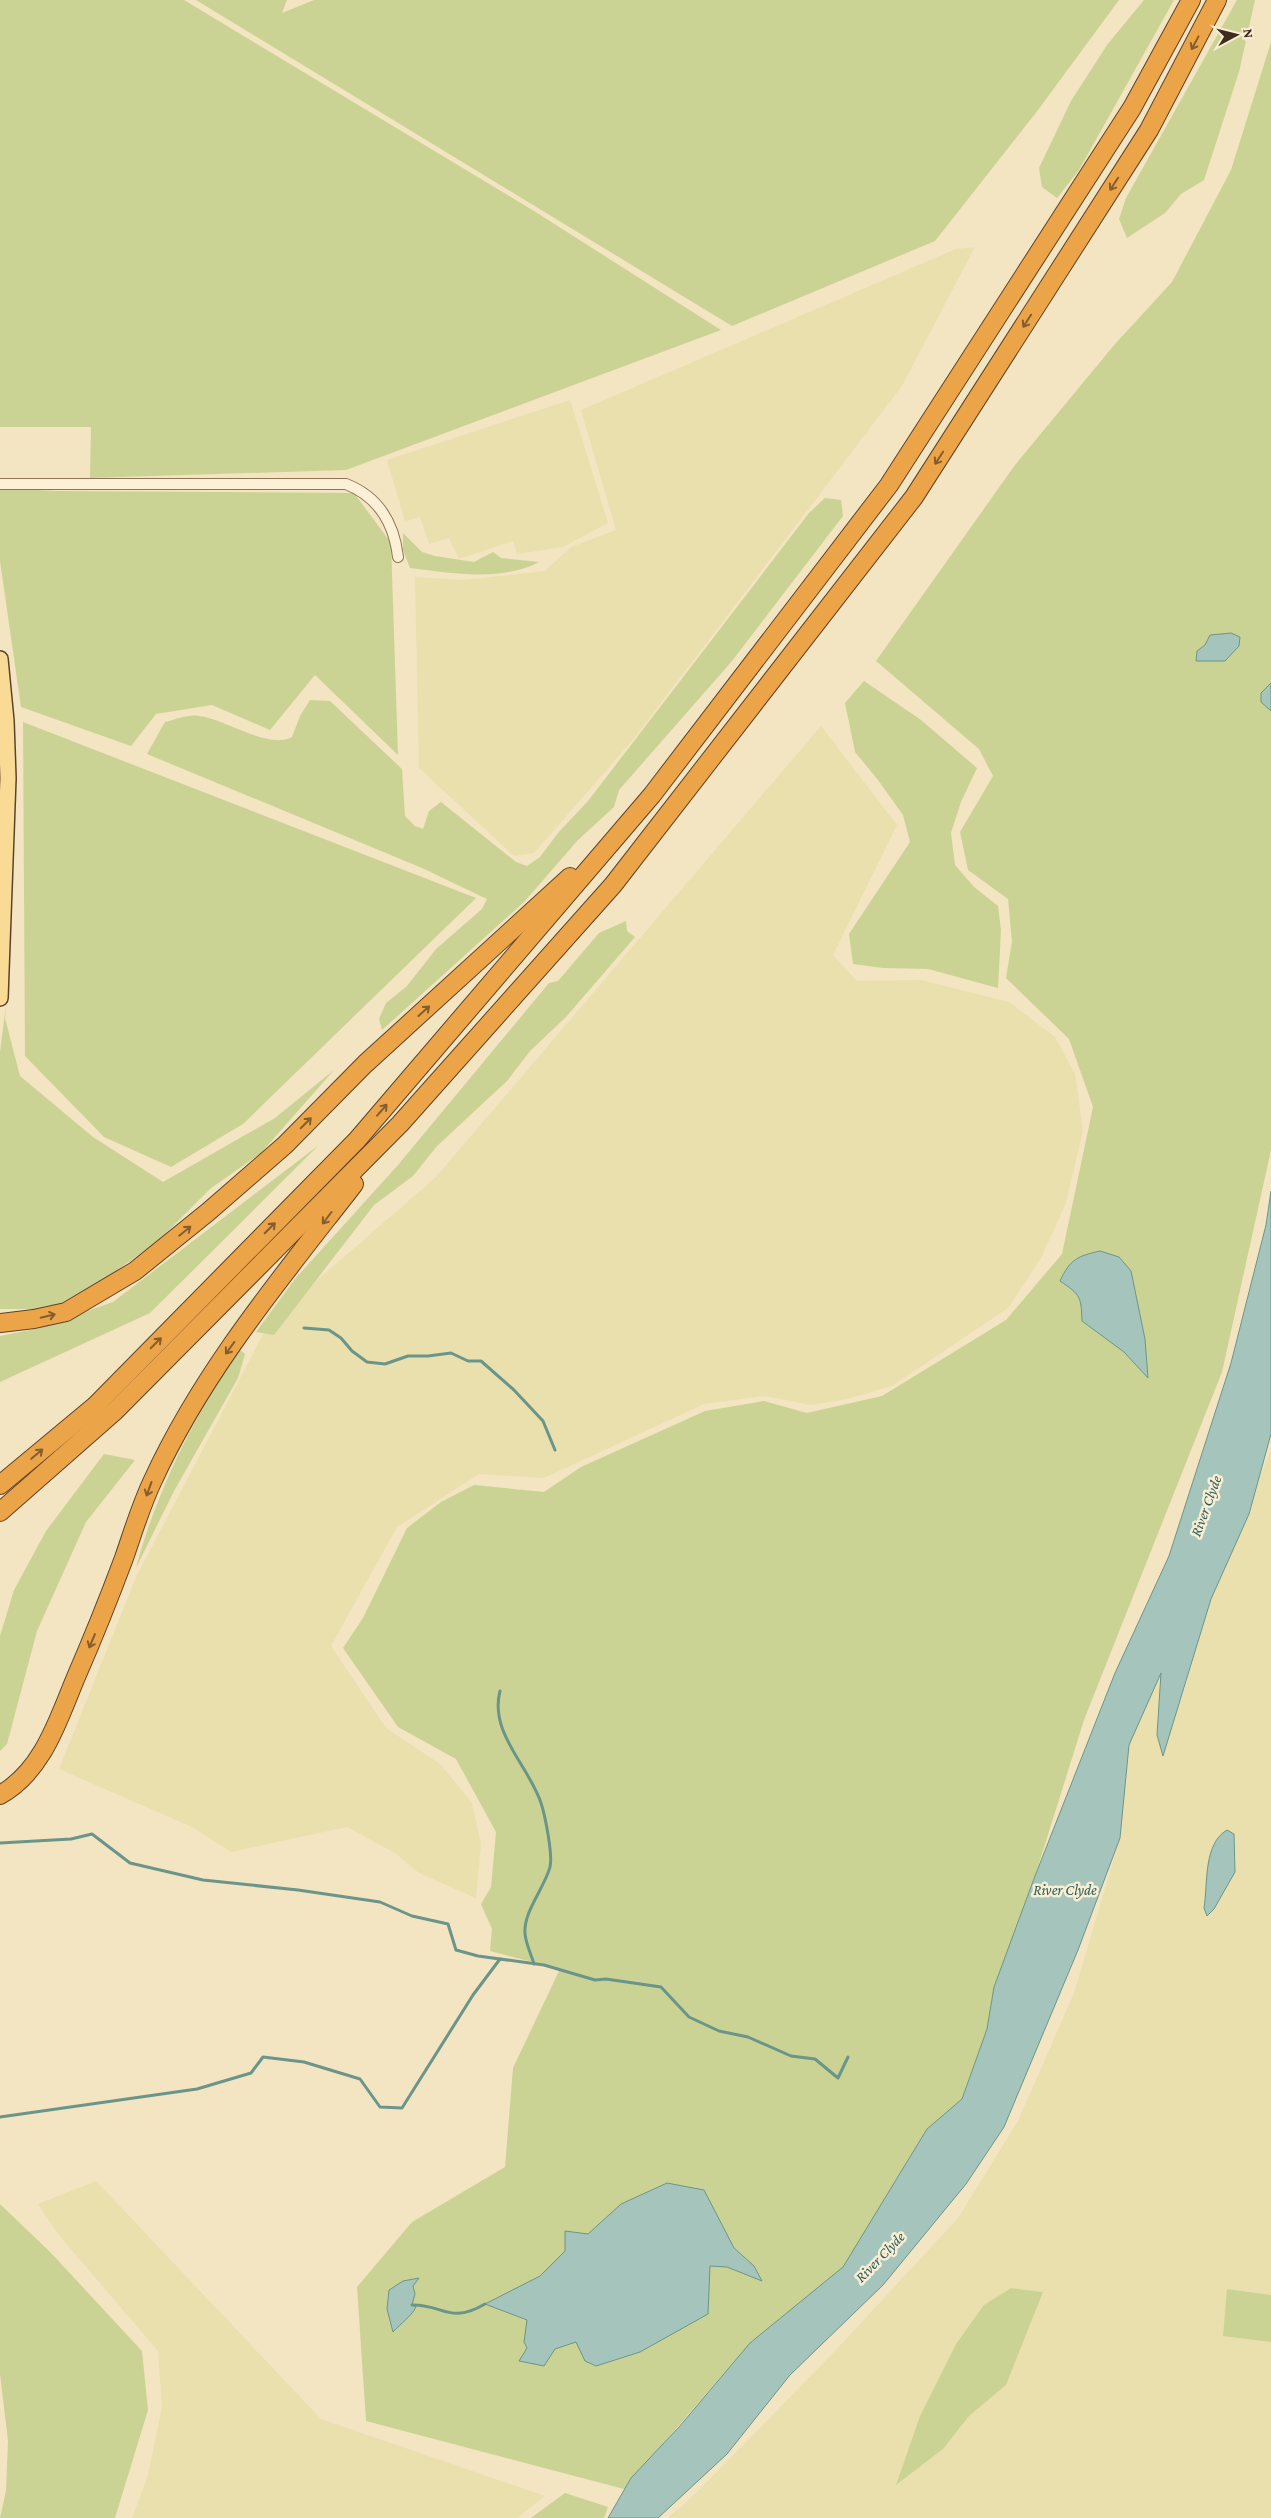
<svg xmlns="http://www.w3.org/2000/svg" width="1271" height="2518" font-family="'Crimson Pro',serif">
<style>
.farmland{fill:#eae0ae}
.green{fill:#cbd394}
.water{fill:#a5c5bc;stroke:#6a958a}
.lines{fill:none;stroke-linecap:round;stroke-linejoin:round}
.stream{stroke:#6a958a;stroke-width:3}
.street-casing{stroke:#8f7557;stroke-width:12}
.primary-casing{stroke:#5d422b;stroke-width:18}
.highway-casing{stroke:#5d422b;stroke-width:20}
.street{stroke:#fcf1d7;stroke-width:10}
.primary{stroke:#fadb96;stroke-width:15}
.highway{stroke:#eca449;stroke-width:18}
.oneway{stroke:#845d2f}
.labels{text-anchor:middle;stroke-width:5;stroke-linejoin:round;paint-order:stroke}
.water-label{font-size:15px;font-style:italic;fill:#2a5f5c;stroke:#f9eed3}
</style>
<rect width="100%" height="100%" fill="#f3e4c2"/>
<g class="farmland">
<polygon points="975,247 902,386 632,741 534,853 514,856 419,768 415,577 464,580 545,571 571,547 616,530 581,410 956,249"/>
<polygon points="570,400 608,523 563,547 517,554 513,541 459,559 449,538 429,544 420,517 405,521 387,460"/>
<polygon points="821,726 897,825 833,955 857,981 921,980 1009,1002 1055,1037 1075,1074 1083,1130 1066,1203 1041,1258 1008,1308 892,1386 847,1399 811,1405 764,1396 704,1404 544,1478 479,1474 397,1527 331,1646 386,1728 440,1764 472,1803 481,1844 476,1898 419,1873 395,1853 347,1827 231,1852 192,1827 59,1769 136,1577 270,1321 435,1178"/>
<polygon points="1271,1449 1271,2518 668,2518 697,2492 835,2351 958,2218 1018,2121 1074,1993 1120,1838 1129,1745 1162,1671 1157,1735 1182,1698 1210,1602"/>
<polygon points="96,2181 321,2419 545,2496 517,2518 132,2518 148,2475 162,2407 158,2351 58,2234 38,2204"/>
</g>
<g class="green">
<polygon points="0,0 184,0 534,211 721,330 346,470 90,478 91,427 0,427"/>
<polygon points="196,0 287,0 282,13 314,0 1119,0 1038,110 935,241 732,326"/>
<polygon points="1144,0 1174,0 1079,170 1057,198 1042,187 1039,168 1071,101 1107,45"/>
<polygon points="1237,0 1255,0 1239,72 1204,180 1181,194 1165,213 1127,238 1119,219 1126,198"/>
<polygon points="1271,42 1271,1150 1222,1372 1084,1720 987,2029 962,2099 843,2267 743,2351 624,2489 366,2421 357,2287 412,2222 505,2167 513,2068 560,1969 490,1951 492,1929 481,1904 491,1887 496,1832 456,1759 398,1727 343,1648 363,1618 407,1528 441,1502 474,1485 544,1492 581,1467 705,1411 764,1401 807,1413 882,1396 1006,1320 1062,1254 1093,1107 1069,1039 1006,978 1012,942 1008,899 968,870 960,832 993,776 979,749 876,661 1015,465 1115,344 1172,282 1231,170"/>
<polygon points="0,488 57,491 354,493 391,543 398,755 315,675 270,730 212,705 156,714 131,746 21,707 0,561"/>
<path d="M825,498l16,2 2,16 -111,145 -113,129 -5,17 -36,33 -54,62 -142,128 -3,-11 7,-16 21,-17 29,-37 46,-40 5,-10 -65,-31 -275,-114 18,-32c10,-2 23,-8 34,-6 27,3 69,34 93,21l8,-21 10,-16 20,1 72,68 3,47 10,10 8,3 6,-18 12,-9 75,60 11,4 13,-9 18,-24 30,-32 221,-288z"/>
<path d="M403,533l19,19 13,4 39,6 19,-10 8,6 38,4c-37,20 -89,11 -129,6l-7,-18z"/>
<polygon points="864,681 921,720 977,768 961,802 951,833 955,865 974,887 998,906 1001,930 998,988 928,969 883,968 853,964 849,934 910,842 903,815 878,780 855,752 845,703"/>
<polygon points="23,722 476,898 243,1124 171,1167 104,1137 25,1056"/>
<polygon points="626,921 627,931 635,937 566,1017 530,1051 507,1081 437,1146 413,1176 374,1205 274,1335 256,1332 295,1279 398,1165 549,983 558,981 599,933"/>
<polygon points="7,998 5,1018 20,1076 93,1137 163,1182 275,1118 334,1070 261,1153 210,1189 158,1241 106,1278 51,1309 0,1309 0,1052"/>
<polygon points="319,1145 150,1313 0,1382 0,1336 35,1329 113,1302"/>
<path d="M239,1349l6,5 -7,24 -64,113 -38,77c21,-79 58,-151 103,-219z"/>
<polygon points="104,1454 135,1460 86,1522 37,1631 7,1744 0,1751 0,1636 14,1590 46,1531"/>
<polygon points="0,2204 51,2253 142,2351 148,2410 115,2518 0,2518 6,2491 8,2441 0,2374"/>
<polygon points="1011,2288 1043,2292 1006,2385 969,2416 943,2449 896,2485 920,2416 956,2344 984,2305"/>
<polygon points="1227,2289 1271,2295 1271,2342 1223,2336"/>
<polygon points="565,2493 608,2507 604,2518 531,2518"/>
</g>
<g class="water">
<polygon points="1231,633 1240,637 1239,646 1225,661 1196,661 1197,651 1205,645 1210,635"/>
<polygon points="1271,683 1271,711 1261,702 1261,693"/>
<polygon points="1271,1191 1271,1434 1249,1514 1211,1599 1163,1756 1157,1735 1161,1673 1129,1745 1120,1838 1078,1950 1004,2127 966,2184 883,2285 790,2375 727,2454 658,2518 608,2518 631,2478 679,2427 750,2343 843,2267 927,2129 962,2099 987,2029 994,1987 1035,1876 1115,1673 1169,1556 1231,1363 1266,1225"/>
<path d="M1100,1251l19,6 12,14 14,68 3,39 -24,-26 -42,-31c-1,-24 -1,-26 -22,-40 10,-22 18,-25 40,-30z"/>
<path d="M1227,1830l7,4 1,38 -21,37 -7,7 -3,-8c4,-24 -1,-64 23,-78z"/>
<polygon points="667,2183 704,2190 734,2248 754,2266 762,2281 727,2267 710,2266 708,2314 640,2352 596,2366 585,2361 576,2342 555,2349 544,2366 519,2361 527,2348 524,2342 527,2320 485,2304 540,2276 565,2251 565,2231 588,2234 621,2204"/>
<path d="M419,2278l-6,8 2,8 -3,11 4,2c-5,10 -15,16 -23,25l-6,-23 2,-19 14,-9z"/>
</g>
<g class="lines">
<g class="stream">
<polyline points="304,1328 329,1330 341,1338 352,1351 367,1362 385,1364 408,1356 428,1356 451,1353 468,1361 481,1361 514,1390 543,1421 555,1450"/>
<path d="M500,1691c-11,42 29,75 41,112 4,12 12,52 9,64 -6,22 -27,45 -25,67 1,10 6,20 9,30"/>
<polyline points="0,1843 71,1839 92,1834 130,1863 203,1880 298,1890 380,1902 412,1916 448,1924 456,1950 478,1956 544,1965 595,1980 606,1979 661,1987 689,2017 719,2031 748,2037 791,2056 815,2059 838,2078 848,2057"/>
<polyline points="0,2117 197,2089 251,2073 263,2057 304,2062 360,2079 380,2107 402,2108 473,1995 500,1959"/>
<path d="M412,2305c31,-1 37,20 73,-1"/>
</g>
<g class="street-casing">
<path id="street" d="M0,484h346c33,13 48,39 52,73"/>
</g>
<g class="primary-casing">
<polyline id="primary" points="0,659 6,721 8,778 0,998"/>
</g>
<g class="highway-casing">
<g id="highway">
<polyline points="0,1323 34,1319 66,1312 135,1271 208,1212 285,1145 365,1064 570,877"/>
<polyline points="0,1485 95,1406 357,1140 652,795 889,485 1132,108 1191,0"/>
<polyline points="0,1512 115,1411 400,1124 613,885 914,497 1149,130 1217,0"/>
<path d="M0,1795c43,-24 58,-75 76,-118 17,-39 33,-79 48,-119 9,-26 17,-53 29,-78 50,-109 128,-202 201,-296"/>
</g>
</g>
<use href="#street" class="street"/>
<use href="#primary" class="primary"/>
<use href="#highway" class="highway"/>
</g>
<defs><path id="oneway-shaft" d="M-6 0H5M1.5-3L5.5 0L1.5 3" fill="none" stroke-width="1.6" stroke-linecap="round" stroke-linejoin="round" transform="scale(1.25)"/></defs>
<g class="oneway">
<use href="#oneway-shaft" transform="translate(1195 43) rotate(118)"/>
<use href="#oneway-shaft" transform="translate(1114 184) rotate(123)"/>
<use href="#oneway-shaft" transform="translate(1027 321) rotate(123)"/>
<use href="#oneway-shaft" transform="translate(939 458) rotate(123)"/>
<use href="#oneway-shaft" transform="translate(424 1011) rotate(-42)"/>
<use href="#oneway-shaft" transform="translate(382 1110) rotate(-49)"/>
<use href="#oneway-shaft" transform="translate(306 1123) rotate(-45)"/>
<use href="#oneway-shaft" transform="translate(327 1218) rotate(127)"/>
<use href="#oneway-shaft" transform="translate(270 1228) rotate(-45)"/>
<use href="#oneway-shaft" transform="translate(185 1231) rotate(-39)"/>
<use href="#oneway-shaft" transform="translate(48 1316) rotate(-13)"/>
<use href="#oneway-shaft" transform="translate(156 1343) rotate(-45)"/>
<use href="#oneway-shaft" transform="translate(230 1348) rotate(126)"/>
<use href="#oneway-shaft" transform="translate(37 1454) rotate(-40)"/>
<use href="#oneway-shaft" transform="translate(149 1489) rotate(110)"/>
<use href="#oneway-shaft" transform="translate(92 1641) rotate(113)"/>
</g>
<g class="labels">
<g class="water-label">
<text transform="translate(1206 1506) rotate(-70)" y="5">River Clyde</text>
<text x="1065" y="1895">River Clyde</text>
<text transform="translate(880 2257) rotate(-46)" y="5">River Clyde</text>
</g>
</g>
<g transform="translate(1236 35) rotate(83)" stroke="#f9eed3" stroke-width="4" paint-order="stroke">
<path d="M0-4L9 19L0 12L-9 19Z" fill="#3e2d1d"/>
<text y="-8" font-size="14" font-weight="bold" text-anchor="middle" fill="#3e2d1d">N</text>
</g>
</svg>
